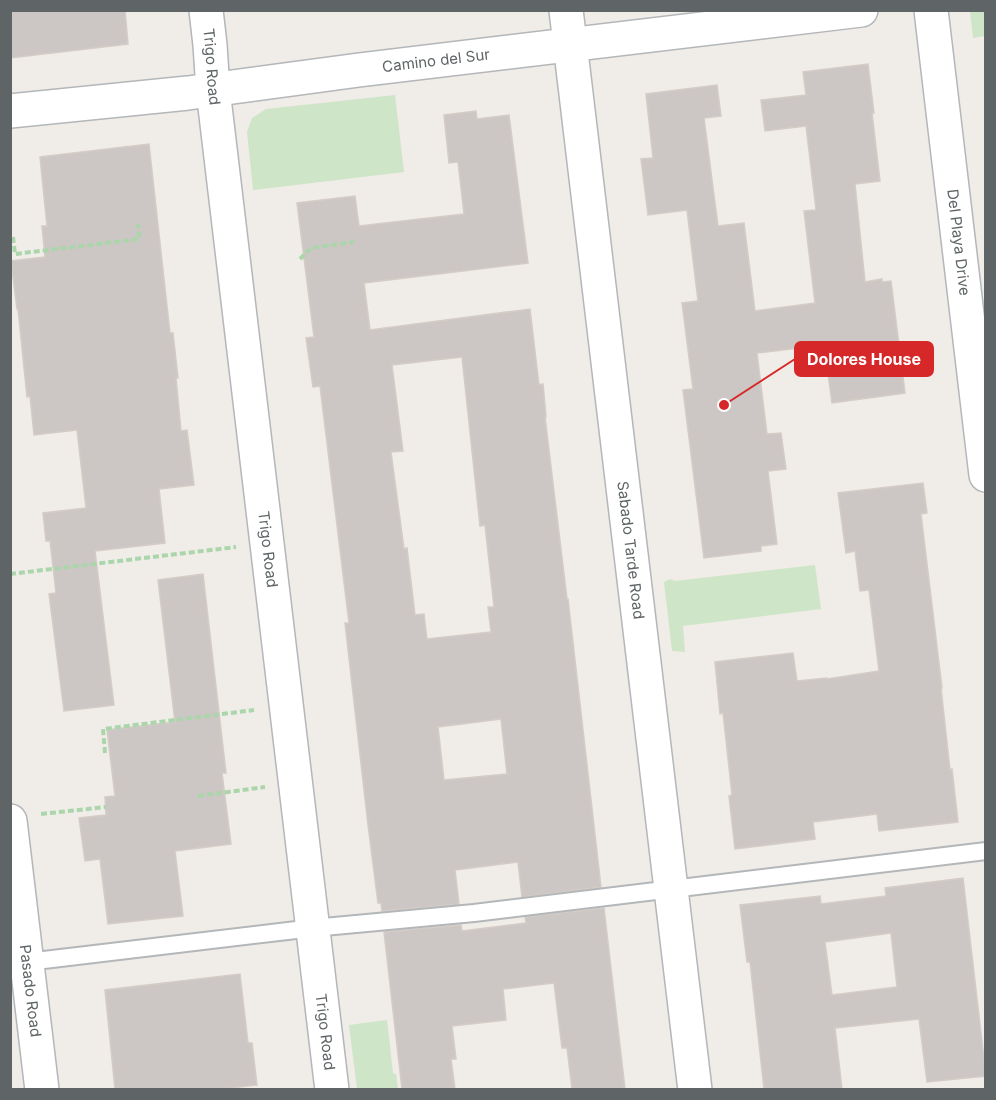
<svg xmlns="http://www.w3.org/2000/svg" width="996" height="1100" font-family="Inter,sans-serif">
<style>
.green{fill:#cfe5c7}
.building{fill:#ccc7c4;stroke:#d4ccc6;stroke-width:1.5;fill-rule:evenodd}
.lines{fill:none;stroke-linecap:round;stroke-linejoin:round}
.service-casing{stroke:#b3b7b9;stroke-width:20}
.minor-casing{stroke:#b3b7b9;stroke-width:36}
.path{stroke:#abd6ab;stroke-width:4;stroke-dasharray:6 3;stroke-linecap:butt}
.service{stroke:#fff;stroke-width:16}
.minor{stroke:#fff;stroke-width:33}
.labels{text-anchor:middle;stroke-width:6;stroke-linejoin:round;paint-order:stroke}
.street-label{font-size:15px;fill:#5f6567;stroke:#fff}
.leader{fill:none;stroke:#d62828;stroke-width:2}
.callout-dot{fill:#d62828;stroke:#fff;stroke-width:2}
.callout{fill:#d62828;stroke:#d62828;stroke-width:2}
.callout-label{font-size:16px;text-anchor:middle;font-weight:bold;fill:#fff}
</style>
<rect width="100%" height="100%" fill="#f0ece8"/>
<g class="green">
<polygon points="970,11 985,11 985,36 973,38"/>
<polygon points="395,95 404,172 253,190 247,132 252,118 266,109"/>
<polygon points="815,565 821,609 683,626 685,652 672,651 664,582 670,579 675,581"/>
<polygon points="387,1020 393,1073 396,1074 398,1089 357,1089 349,1025"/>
</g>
<g class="building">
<polygon points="10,10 125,10 128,44 10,58"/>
<polygon points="868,64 874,113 872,113 880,181 855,184 865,282 882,279 882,282 891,281 905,393 832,403 824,345 757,353 767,434 781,433 786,469 768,471 777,544 761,546 761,551 704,558 683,390 693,389 682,303 698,301 687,210 648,215 641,159 653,158 646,94 717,85 721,116 704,118 718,226 744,223 755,311 815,303 804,211 816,210 806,126 765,131 761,100 806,95 803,72"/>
<path d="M476,111l1,8 32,-4 19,148 -164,20 6,47 160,-21 9,76 4,-1 3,33h-1l22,182h1l33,288 -79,10 -4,-35 -63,8 4,34 -77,7 -1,-8h-3l-10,-78 -23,-202h4l-29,-237 -7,1 -7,-49 8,-1 -17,-134 58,-7 4,30 105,-12 -6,-52 -9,1 -5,-48zM462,357l18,169 5,-1 9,82h-6l3,25 -64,7 -3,-25 -9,1 -8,-67 -3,1 -13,-97 12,-1 -11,-86zM501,719l6,55 -63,6 -6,-53z"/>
<polygon points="149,144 170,333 173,333 178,378 176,378 181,431 187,430 194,485 159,489 165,543 95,551 114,705 64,711 49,594 56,593 50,541 46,541 43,513 86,508 77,430 34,435 30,396 27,397 18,309 17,309 11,261 45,257 42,226 47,226 40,157"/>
<polygon points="923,483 927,513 921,514 942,688 941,688 950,770 952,769 958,822 879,831 877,814 813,822 815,839 735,849 729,796 732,795 723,713 720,714 715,662 793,653 797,681 827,678 827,679 879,671 869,590 860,591 855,551 846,553 838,493"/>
<polygon points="203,574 226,773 222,773 231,844 175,851 183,916 108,924 100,859 85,861 79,818 106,815 105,797 115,796 107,730 175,722 158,580"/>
<path d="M963,878l23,198 -59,6 -8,-63 -84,9 7,61h-78l-14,-127h-3l-7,-57 80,-9 1,8 65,-8 -1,-8zM891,933l6,54 -65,8 -7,-53z"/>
<polygon points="604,908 625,1089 572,1089 567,1048 562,1048 554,983 503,989 506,1020 452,1026 456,1059 451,1059 455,1089 402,1089 384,932 461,925 462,931 526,923 525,917"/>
<polygon points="240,974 248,1043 252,1043 257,1085 223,1089 115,1089 105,990"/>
</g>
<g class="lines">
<g class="service-casing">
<polyline id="service" points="27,962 313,928 474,913 986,851"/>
</g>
<g class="minor-casing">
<g id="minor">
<path id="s1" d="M206,10l4,35 3,45 119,1000"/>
<path id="s2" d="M566,10l129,1080"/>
<path id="s3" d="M931,10l55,465"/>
<path id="s4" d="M10,111l178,-18 171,-23 502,-60"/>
<path id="s5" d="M10,821l32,269"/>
</g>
</g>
<g class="path">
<polyline points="13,237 15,254 139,239 138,224"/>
<polyline points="300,259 311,248 354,242"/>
<polyline points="10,574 236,547"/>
<polyline points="105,753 103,729 254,710"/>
<polyline points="198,796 265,787"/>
<polyline points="41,814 106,807"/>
</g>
<use href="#service" class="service"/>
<use href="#minor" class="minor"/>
</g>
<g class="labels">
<g class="street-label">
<text dy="5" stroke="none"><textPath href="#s4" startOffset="429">Camino del Sur</textPath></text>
<text dy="5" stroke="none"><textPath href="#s1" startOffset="57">Trigo Road</textPath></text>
<text dy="5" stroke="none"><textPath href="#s3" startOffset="234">Del Playa Drive</textPath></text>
<text dy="5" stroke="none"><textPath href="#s1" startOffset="543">Trigo Road</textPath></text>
<text dy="5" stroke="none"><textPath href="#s2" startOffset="544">Sabado Tarde Road</textPath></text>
<text dy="5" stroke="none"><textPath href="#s5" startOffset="171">Pasado Road</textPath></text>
<text dy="5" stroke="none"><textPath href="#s1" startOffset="1029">Trigo Road</textPath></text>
</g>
</g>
<path class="leader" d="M724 405L795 359"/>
<circle class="callout-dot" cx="724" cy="405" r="6"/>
<rect class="callout" x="795" y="342" width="138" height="34" rx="6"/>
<g class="callout-label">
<text x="864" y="365">Dolores House</text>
</g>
<rect width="996" height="1100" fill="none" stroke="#5f6567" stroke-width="24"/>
</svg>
